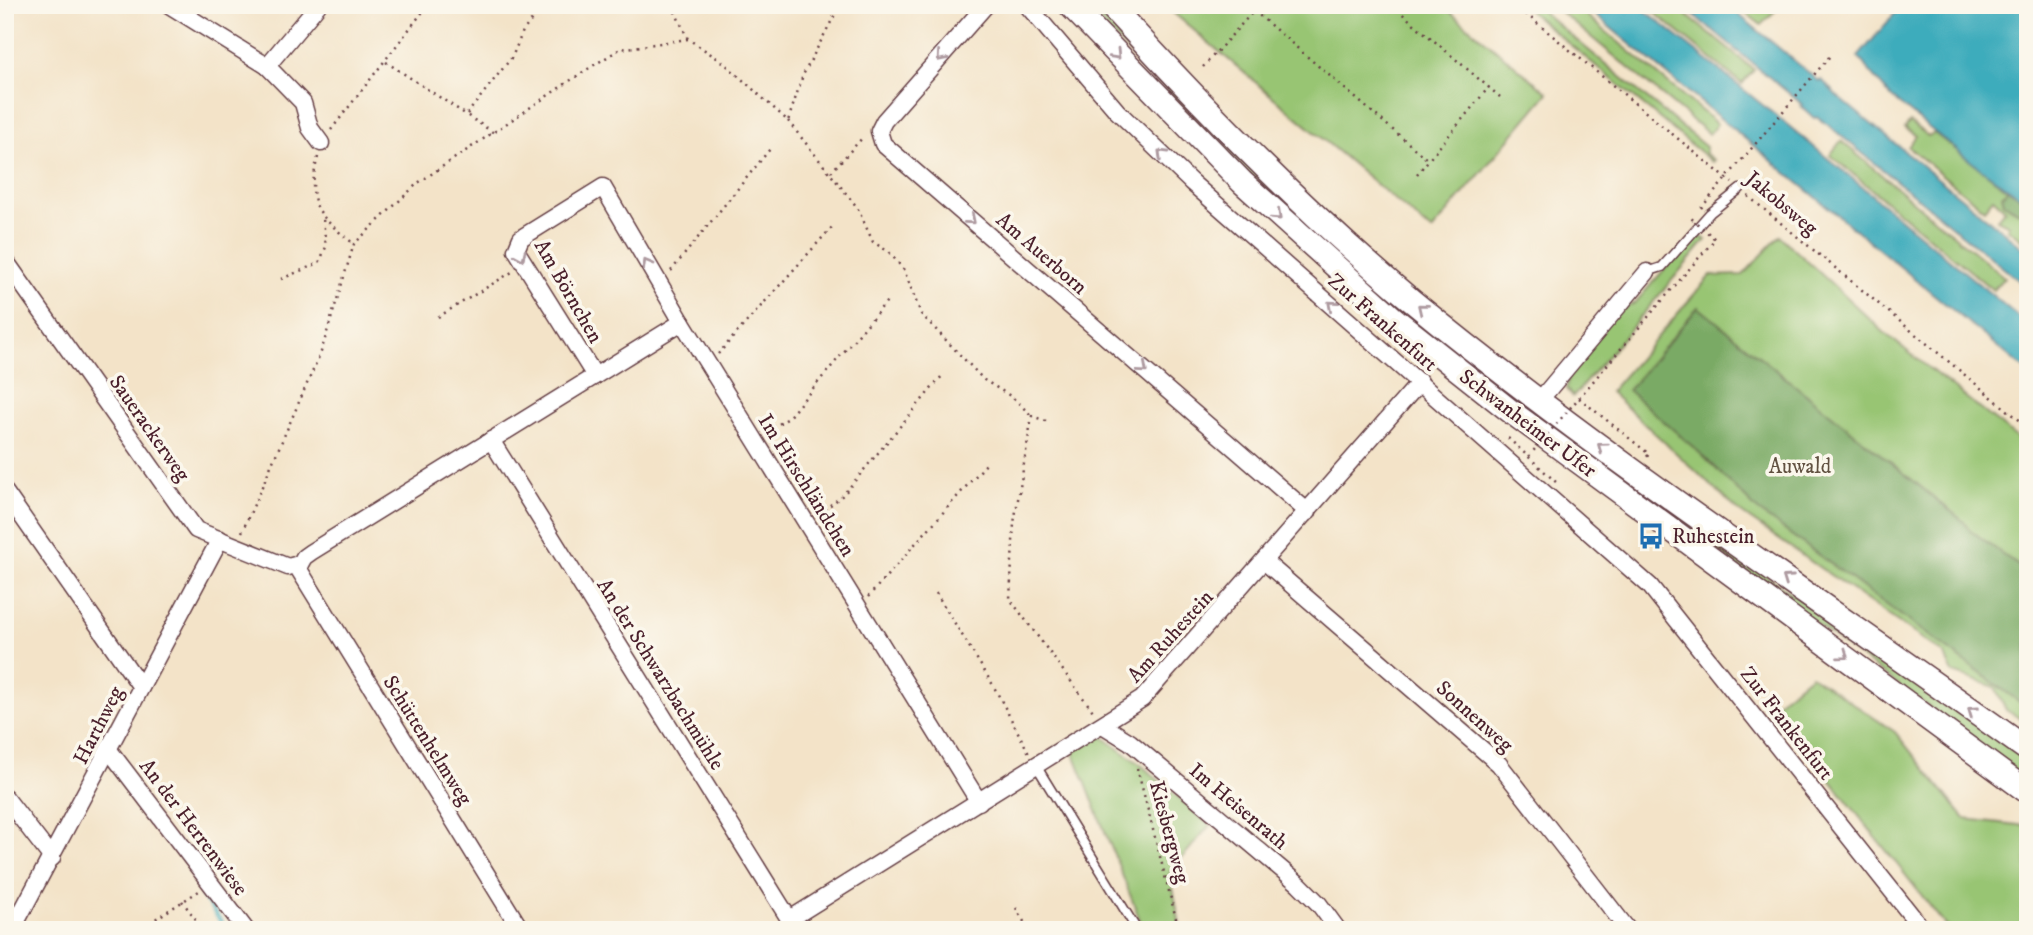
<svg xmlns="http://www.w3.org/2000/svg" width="2033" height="935" font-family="'IM FELL DW Pica',serif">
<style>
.green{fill:#98c573;stroke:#71724f;stroke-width:2}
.forest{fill:#7aaa65;stroke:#626448;stroke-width:2}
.water{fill:#3eacbc;stroke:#446674;stroke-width:2}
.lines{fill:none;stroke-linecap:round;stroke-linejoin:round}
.stream{stroke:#3eacbc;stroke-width:4.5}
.service-casing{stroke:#633c43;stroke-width:11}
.minor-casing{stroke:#633c43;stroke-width:19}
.secondary-casing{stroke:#633c43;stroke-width:26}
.path{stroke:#633c43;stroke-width:2.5;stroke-dasharray:2 5;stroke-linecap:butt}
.service{stroke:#fff;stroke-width:8}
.minor{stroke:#fff;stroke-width:16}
.secondary{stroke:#fff;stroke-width:23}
.path-bridge{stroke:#633c43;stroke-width:2.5;stroke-dasharray:2 5;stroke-linecap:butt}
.oneway{stroke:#ae9aa0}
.labels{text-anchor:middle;stroke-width:7;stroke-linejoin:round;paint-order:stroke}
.street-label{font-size:21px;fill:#4a1f2b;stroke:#fbf7ec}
.park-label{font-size:21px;fill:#615141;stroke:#fbf7ec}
.poi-label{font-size:21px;fill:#4a1f2b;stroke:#fbf7ec;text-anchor:start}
</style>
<rect width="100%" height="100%" fill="#fbf7ec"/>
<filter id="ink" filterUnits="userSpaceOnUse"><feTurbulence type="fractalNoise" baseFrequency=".0143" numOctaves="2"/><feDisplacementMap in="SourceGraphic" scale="14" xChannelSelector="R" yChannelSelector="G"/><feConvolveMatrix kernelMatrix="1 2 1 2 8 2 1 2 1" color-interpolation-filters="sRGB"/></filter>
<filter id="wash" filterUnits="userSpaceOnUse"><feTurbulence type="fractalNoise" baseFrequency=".00686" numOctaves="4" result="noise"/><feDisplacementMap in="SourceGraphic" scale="28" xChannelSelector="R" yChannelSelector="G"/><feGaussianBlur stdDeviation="1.57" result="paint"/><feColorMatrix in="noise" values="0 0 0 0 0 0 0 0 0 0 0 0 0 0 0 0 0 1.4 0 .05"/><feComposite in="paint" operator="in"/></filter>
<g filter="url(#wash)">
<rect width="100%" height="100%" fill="#f3e3c8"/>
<g class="green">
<polygon points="1083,5 1095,5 1487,373 1484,378 1369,286 1284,210"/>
<polygon points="1164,5 1442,5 1548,93 1432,231"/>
<polygon points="1522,5 1534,5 1706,147 1706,154 1714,160 1712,162"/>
<polygon points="1552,5 1574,5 1717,124 1709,134"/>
<polygon points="1645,5 1674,5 1754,70 1742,84"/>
<polygon points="1736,5 1781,5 1761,25"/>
<polygon points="1910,122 1929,137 1934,133 2007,189 2003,195 2010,207 2028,217 2028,244 2007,228 2009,225 1997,219 2005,209 1993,198 1984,209 1908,147 1916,136 1905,128"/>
<polygon points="1841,141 2004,277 1993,290 1830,155"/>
<polygon points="1696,233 1706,240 1573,397 1566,389 1571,369 1614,313 1635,303"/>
<polygon points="1780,236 1887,335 2017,438 2028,453 2028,723 2006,710 1995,687 1953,673 1944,654 1741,513 1610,392 1710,276 1743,275"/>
<polygon points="1558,428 2028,761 2028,781 1555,431"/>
<polygon points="1811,675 1895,732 1965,819 2027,826 2028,930 1949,930 1772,706"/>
<polygon points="1100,735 1141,765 1210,825 1170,872 1181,930 1144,930 1073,751"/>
</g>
<g class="forest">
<polygon points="2007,189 2028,202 2028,217 2004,203 2002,195"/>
<polygon points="1698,307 1963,521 1969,529 2028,573 2028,708 1757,510 1701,454 1628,390"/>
</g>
<g class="water">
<polygon points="1583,5 1638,5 1790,127 2021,319 2028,321 2028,372"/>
<polygon points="1681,5 1727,5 1820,82 1822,80 1837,96 2028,252 2028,288 1818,117 1814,118 1801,106 1802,104"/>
<polygon points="1902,5 2028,5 2028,202 1978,167 1892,98 1858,57"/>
</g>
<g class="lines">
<polyline class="stream" points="202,895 227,930"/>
</g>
</g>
<g filter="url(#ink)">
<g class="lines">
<g class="service-casing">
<g id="service">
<polyline points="1647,272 1662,267 1710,213 1740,189"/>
<polyline points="1037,767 1137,930"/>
</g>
</g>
<g class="minor-casing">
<g id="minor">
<polyline points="169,5 267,66 318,5"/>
<polyline points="986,5 884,121 879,131 883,144 1308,512"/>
<polyline points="1027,5 1117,111 1191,182 1650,586 1923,930"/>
<polyline points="267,66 303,103 310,128 321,143"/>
<polyline points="5,260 196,530 288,567 299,564"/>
<polyline points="595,376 516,250 521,238 603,187 682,322 979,802"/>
<polyline points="1539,401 1647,272"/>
<polyline points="491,440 796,930"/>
<polyline points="5,492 141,687"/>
<polyline points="1265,562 1499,764 1628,930"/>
<polyline points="1104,726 1130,742 1299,884 1319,904 1338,930"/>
<polyline points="109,750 246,930"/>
<polyline points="5,797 52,858"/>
<polyline points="790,919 1142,699 1420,382"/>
<polyline points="12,930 220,539"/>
<polyline points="521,930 298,568 304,557 311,552 682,322"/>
</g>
</g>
<g class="secondary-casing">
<g id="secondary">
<polyline points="1070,5 1242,182 1393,318 1514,414 2028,792"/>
<path d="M1110,5c95,105 193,205 302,296 196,161 410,301 616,449"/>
</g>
</g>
<g class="path">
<polyline points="672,5 688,39"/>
<polyline points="1392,5 1500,97"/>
<polyline points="1515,5 1732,183"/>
<polyline points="1254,11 1428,160"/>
<polyline points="386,62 494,133"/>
<polyline points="1203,67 1259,5"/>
<polyline points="467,114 512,57 523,31 544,5"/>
<polyline points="788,121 857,207 873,242 889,252 904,270 921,314 984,380 1012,397 1032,416"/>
<polyline points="331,130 428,5"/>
<path d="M318,157c-13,48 0,58 36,87"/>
<polyline points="831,172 864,136"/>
<polyline points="1417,174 1489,87"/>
<polyline points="1748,196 2028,427"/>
<polyline points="671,271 770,149"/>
<polyline points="281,279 319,263 326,247 323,219"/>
<polyline points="438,317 512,272"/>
<polyline points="718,354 833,226"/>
<polyline points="1579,398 1649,454 1646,458"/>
<polyline points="1046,421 1032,416 1014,523 1010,599 1093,711"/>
<polyline points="767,431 787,419 887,301"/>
<polyline points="1508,438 1557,483"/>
<polyline points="819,514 843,495 942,376"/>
<polyline points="242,532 321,352 354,244 418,183 583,72 620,49 688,39 723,62 788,121 803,75 840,5"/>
<polyline points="936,593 993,685 1029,753"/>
<polyline points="868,597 987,463"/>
<polyline points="1137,768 1179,930"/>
<polyline points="182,901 204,930"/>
<polyline points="1016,908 1029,930"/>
<polyline points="138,930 199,891"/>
</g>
<use href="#service" class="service"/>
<use href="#minor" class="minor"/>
<use href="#secondary" class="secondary"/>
<g class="path-bridge">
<polyline points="1701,208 1830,56"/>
<polyline points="1529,456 1715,239 1691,218"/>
</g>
</g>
<defs><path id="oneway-chevron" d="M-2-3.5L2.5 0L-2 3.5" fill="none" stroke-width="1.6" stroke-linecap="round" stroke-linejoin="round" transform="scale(1.75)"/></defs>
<g class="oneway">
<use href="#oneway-chevron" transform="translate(1116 55) rotate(46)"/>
<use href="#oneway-chevron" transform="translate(941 57) rotate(131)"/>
<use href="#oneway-chevron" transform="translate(1162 154) rotate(-136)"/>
<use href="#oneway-chevron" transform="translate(1277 216) rotate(43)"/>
<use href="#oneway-chevron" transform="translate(971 220) rotate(41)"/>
<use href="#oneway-chevron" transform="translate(521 256) rotate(66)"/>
<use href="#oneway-chevron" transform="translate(647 264) rotate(-120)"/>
<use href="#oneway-chevron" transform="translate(1332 305) rotate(-139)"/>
<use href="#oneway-chevron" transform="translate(1422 308) rotate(-141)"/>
<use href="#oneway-chevron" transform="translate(1143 369) rotate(41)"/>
<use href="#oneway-chevron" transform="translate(1602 447) rotate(-144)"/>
<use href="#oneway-chevron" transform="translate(1787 579) rotate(-145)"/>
<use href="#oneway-chevron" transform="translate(1844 655) rotate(37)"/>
<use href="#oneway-chevron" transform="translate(1972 711) rotate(-145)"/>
</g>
</g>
<defs>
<g id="bus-bare" transform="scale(2.1)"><path d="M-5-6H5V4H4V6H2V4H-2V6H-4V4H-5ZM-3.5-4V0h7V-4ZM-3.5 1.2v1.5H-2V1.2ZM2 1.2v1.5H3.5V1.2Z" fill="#1f6fb2" stroke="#fbf7ec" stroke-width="2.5" paint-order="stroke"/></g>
</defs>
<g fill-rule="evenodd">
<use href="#bus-bare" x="1651" y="536"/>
</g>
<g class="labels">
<g class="street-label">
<text transform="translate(1782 203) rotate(40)" y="7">Jakobsweg</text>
<text transform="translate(1042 253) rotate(41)" y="7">Am Auerborn</text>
<text transform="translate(569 291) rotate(60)" y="7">Am Börnchen</text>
<text transform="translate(1383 322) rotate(41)" y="7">Zur Frankenfurt</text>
<text transform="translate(1528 423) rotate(37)" y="7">Schwanheimer Ufer</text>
<text transform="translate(150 428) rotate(55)" y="7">Sauerackerweg</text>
<text transform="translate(807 485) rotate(58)" y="7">Im Hirschländchen</text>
<text transform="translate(1170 636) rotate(-48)" y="7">Am Ruhestein</text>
<text transform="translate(661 674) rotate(58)" y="7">An der Schwarzbachmühle</text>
<text transform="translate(1475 716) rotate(42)" y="7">Sonnenweg</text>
<text transform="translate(1787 723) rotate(52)" y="7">Zur Frankenfurt</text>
<text transform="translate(98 725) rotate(-63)" y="7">Harthweg</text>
<text transform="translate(428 740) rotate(58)" y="7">Schüttenhelmweg</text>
<text transform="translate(1239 806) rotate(40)" y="7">Im Heisenrath</text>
<text transform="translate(194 827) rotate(53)" y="7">An der Herrenwiese</text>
<text transform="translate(1170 832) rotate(75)" y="7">Kiesbergweg</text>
</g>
<g class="park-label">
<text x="1800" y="473">Auwald</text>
</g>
<g class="poi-label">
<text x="1672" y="543">Ruhestein</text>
</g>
</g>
<rect width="2033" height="935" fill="none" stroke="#fbf7ec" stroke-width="28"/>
</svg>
